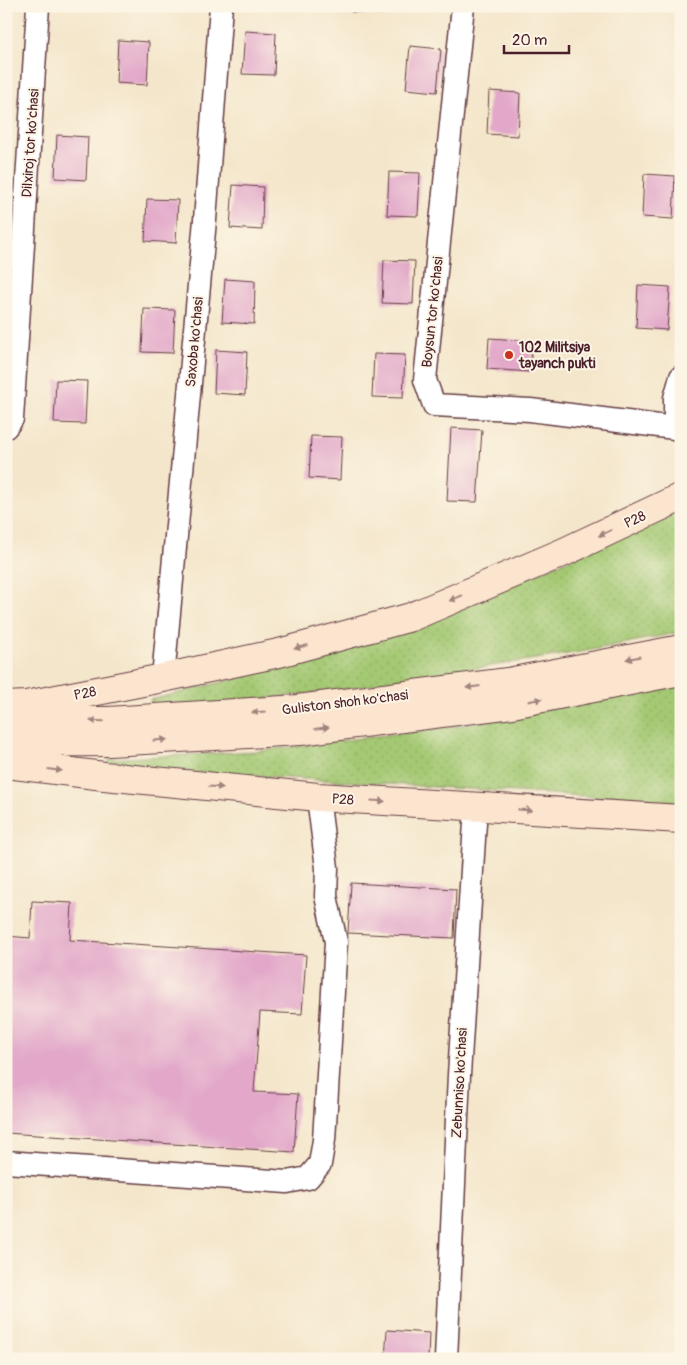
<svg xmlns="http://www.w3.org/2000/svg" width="687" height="1365" font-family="Pangolin,sans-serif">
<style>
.grass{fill:url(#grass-dots);stroke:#77744f}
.building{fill:#e2a7c9}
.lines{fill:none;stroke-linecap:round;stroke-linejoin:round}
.street-casing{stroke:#643d43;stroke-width:25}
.secondary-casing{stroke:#643d43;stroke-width:30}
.street{stroke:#fff;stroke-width:22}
.secondary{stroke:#fbe5cf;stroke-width:28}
.oneway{fill:#a2827d}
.poi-dot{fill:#c8321e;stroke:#fcf5e5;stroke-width:2}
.labels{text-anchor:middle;stroke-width:4;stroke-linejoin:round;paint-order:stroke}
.street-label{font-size:14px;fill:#4a1f2b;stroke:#fcf5e5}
.poi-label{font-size:14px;font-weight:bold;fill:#4a1f2b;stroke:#fcf5e5;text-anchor:start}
</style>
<defs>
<pattern id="grass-dots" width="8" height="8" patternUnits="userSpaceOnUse" patternTransform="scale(1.25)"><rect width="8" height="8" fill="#a4c973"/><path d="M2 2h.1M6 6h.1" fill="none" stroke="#8fac64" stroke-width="1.8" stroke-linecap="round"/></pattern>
</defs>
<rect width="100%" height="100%" fill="#fcf5e5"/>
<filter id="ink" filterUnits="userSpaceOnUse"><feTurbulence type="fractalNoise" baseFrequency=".02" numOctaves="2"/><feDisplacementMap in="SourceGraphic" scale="10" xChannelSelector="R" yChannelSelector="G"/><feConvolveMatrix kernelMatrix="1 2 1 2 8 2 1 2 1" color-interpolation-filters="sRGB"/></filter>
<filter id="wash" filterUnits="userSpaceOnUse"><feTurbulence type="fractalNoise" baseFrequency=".0096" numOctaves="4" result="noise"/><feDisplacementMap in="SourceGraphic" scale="20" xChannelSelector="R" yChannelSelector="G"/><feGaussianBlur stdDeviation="1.12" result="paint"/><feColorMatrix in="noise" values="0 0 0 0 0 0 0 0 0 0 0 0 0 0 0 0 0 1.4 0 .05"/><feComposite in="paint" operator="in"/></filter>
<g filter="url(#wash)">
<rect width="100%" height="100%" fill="#f4e6cb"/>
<g class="grass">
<polygon points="681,509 681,632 586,651 339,690 151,712 150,700 306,661 418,627"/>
<polygon points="681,685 681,802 110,767 108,759 259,751 449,727"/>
</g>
<g id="blocks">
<g class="building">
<polygon points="351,6 382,6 382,14 351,12"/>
<polygon points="245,31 276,33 274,75 242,74"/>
<polygon points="118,40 149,42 147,85 116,83"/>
<polygon points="410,46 441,49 437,92 406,89"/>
<polygon points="489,91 520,93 518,136 487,134"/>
<polygon points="57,135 88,137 86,180 55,178"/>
<polygon points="389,172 420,173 418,216 387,215"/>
<polygon points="644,174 675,176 673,219 642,217"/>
<polygon points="233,185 263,187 262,230 230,228"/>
<polygon points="147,199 178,200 176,243 145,241"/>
<polygon points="384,260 415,261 413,304 382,303"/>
<polygon points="225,279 255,281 254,324 222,322"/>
<polygon points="638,285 670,287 667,330 636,328"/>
<polygon points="144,309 175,310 173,353 142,352"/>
<polygon points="489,338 532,341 530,372 487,369"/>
<polygon points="216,350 247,352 245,395 214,393"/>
<polygon points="374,354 405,355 403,398 372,397"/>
<polygon points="56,380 87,381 85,424 54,423"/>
<polygon points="451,428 482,430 477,502 447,501"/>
<polygon points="311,436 342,437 340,480 309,478"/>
<polygon points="351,883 456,889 454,938 348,933"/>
<polygon points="32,901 72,903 70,940 306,955 302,1014 260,1012 254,1092 298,1094 294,1152 6,1133 6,936 30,938"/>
<polygon points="387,1330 429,1333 428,1359 385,1359"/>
</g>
</g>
</g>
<g filter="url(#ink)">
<use href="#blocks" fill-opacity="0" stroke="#643d43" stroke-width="1"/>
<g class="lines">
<g class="street-casing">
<g id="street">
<polyline points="463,6 425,380 434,405 530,410 675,428 681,431"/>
<polyline points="6,427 12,419 38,6"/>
<polyline points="675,428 675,398 681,377"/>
<polyline points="163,678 205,220 221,6"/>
<polyline points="6,1162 287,1182 308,1178 320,1164 324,1140 336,942 326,896 327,868 318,797"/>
<polyline points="446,1359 459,1075 476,807"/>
</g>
</g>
<g class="secondary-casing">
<g id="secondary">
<polyline points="6,706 26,705 163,678 279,653 411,617 562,553 681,497"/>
<polyline points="10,720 108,721 298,709 508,682 681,649"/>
<polyline points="6,743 110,742 300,731 512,704 681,671"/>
<polyline points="6,764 104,776 318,797 681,819"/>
</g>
</g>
<use href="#street" class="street"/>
<use href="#secondary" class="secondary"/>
</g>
<defs><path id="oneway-solid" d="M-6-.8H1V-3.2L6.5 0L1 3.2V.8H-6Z" transform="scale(1.25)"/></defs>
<g class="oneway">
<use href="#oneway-solid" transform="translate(605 533) rotate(155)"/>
<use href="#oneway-solid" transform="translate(456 598) rotate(157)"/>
<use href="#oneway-solid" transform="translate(301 647) rotate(165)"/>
<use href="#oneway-solid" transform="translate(633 658) rotate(169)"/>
<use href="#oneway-solid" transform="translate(473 687) rotate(173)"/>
<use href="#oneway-solid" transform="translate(535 700) rotate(-11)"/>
<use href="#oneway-solid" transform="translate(259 712) rotate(176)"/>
<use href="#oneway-solid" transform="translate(97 721) rotate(-179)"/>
<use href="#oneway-solid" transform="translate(322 728) rotate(-7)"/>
<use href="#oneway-solid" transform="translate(160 740) rotate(-3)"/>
<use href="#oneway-solid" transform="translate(55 770) rotate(7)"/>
<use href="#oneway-solid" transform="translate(216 787) rotate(6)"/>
<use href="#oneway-solid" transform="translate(378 801) rotate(4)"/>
<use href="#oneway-solid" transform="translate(525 810) rotate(3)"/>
</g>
</g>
<circle class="poi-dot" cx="509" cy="355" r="5"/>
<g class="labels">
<g class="street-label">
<text transform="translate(30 143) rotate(-86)" y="5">Dilxiroj tor ko'chasi</text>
<text transform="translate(432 312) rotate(-84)" y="5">Boysun tor ko'chasi</text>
<text transform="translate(194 342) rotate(-85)" y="5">Saxoba ko'chasi</text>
<text transform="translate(635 519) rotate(-25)" y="5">Р28</text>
<text transform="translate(85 693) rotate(-11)" y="5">P28</text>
<text transform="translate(345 702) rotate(-7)" y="5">Guliston shoh ko'chasi</text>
<text transform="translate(343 799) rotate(4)" y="5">Р28</text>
<text transform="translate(459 1083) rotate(-87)" y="5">Zebunniso ko'chasi</text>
</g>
<g class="poi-label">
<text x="519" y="352">102 Militsiya<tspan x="519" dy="16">tayanch pukti</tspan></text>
</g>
</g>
<rect width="687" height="1365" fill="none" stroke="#fcf5e5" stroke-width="25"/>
<path d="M504 45v8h65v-8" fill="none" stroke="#4a1f2b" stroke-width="2.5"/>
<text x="512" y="45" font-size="15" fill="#4a1f2b" stroke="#fcf5e5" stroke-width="4" paint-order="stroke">20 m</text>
</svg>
